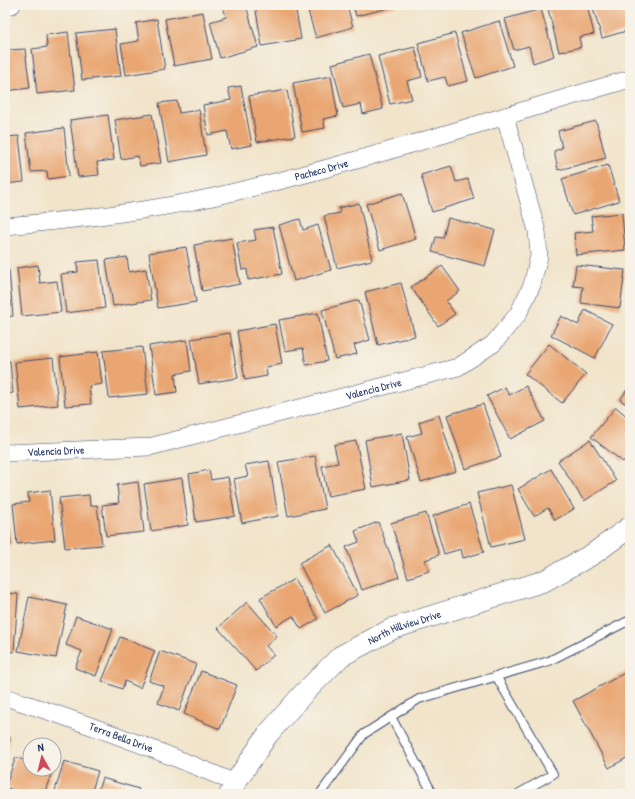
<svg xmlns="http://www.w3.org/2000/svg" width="635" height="799" font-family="'Patrick Hand',sans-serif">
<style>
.building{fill:#e9a672}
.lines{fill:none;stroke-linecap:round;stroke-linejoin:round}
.service-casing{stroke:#3b4a6e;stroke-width:10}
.minor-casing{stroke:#3b4a6e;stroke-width:18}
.tertiary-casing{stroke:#3b4a6e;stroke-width:22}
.service{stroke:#fff;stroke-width:8}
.minor{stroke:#fff;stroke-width:17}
.tertiary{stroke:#fff;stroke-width:21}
.labels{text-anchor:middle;stroke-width:3.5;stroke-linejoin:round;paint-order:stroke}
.street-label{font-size:11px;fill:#1b2f5e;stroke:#f7f3e8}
</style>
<rect width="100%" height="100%" fill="#f7f3e8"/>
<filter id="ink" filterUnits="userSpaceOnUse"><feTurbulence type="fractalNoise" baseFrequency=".025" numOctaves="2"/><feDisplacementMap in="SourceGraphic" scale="8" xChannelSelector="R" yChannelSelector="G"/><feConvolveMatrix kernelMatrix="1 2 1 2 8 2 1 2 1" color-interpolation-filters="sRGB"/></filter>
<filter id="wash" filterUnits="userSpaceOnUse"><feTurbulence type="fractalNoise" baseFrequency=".012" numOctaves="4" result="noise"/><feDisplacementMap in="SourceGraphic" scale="16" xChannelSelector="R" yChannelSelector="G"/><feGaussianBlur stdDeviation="0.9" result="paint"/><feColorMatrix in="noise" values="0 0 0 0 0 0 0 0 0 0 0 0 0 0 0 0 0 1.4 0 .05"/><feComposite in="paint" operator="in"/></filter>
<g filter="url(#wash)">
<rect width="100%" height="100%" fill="#f1e4ca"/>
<g id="blocks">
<g class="building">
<polygon points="228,5 246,5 258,47 220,58 210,22 226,17 223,6"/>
<polygon points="255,5 295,5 301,39 262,46"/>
<polygon points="315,5 347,5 353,27 316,38 308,11 316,9"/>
<polygon points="353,5 397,5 397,6 356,16"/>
<polygon points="547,5 587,5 594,34 579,37 581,47 559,52"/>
<polygon points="592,5 630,5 630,30 602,38"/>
<polygon points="541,9 554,56 533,63 529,46 514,50 505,19"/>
<polygon points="203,12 212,59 174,66 165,19"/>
<polygon points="157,19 165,69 126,75 121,44 139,41 136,23"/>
<polygon points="499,21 513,66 476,78 461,33"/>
<polygon points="115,29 121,76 82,80 76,33"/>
<polygon points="68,32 75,90 37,94 32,49 47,47 46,35"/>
<polygon points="455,33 468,81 448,86 445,77 428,81 418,43"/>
<polygon points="5,41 8,41 9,50 25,49 30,88 5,91"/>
<polygon points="415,47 422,77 407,81 412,99 390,104 378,56"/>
<polygon points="369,54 383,109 363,114 361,104 343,108 332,64"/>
<polygon points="331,76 338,116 323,119 325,128 302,132 293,83"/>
<polygon points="241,86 252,145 231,149 227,131 208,135 203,105 231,100 228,88"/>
<polygon points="287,90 295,136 257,142 249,96"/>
<polygon points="177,101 179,113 199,110 206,155 169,162 159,103"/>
<polygon points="152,114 161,163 140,166 138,156 121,159 115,120"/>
<polygon points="108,115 114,160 97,162 99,175 78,177 70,120"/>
<polygon points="596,121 606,158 558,170 554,151 562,148 558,131"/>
<polygon points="64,128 69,176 48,179 47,171 31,172 26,133"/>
<polygon points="19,136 24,182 5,184 5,137"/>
<polygon points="608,165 619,201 573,215 562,179"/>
<polygon points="451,166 456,182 468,179 474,199 432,212 421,175"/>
<polygon points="402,193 416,239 380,250 366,204"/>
<polygon points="359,203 372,260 337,268 324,216 340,213 339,208"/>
<polygon points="622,213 625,250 576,255 574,233 593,231 591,216"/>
<polygon points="448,218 495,230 485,266 432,252 436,237 443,238"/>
<polygon points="300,219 303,230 318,225 331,270 294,281 279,225"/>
<polygon points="273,227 282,274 248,280 247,269 242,270 237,243 256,240 254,230"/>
<polygon points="232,238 240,284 202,291 194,245"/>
<polygon points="186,247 196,302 158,308 149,253"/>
<polygon points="127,257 129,272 146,269 151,300 113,306 106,260"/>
<polygon points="99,260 105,308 66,313 61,274 78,272 77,262"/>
<polygon points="38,265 40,283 57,281 61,312 22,316 17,268"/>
<polygon points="576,265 625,270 620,308 581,303 583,287 573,286"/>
<polygon points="442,266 460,291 446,301 455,314 438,326 411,287"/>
<polygon points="5,270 9,270 13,316 5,317"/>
<polygon points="401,283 415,336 378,345 365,292"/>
<polygon points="359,300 370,340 354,345 357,354 335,359 322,310"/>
<polygon points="585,310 612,324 595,358 551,335 561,316 578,325"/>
<polygon points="318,313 327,361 306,365 303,348 285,351 279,320"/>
<polygon points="275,324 282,364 266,367 267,376 245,380 237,331"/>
<polygon points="230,333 238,378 199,384 191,339"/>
<polygon points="187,340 191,371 175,374 177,392 156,395 149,346"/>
<polygon points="549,344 586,374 562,403 525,374"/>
<polygon points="142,347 148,394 109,398 103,351"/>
<polygon points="98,352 102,384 89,386 91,404 65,406 60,357"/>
<polygon points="53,358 58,405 20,409 15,362"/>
<polygon points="5,361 10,361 13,393 5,394"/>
<polygon points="630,385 630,406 620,400"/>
<polygon points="526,386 545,421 510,439 487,396 505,387 509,395"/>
<polygon points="483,404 501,457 465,469 447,415"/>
<polygon points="616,407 630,419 630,453 623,462 591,437"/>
<polygon points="439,415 456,471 421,482 407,437 422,433 419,422"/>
<polygon points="402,433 410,480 373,487 365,440"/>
<polygon points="590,440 616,481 584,501 558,461"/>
<polygon points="356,441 366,489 328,496 322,466 338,463 334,445"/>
<polygon points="315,456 325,509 288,516 278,462"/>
<polygon points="269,461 278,516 242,523 234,479 248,476 245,465"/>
<polygon points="551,469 574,509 555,520 548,508 534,516 518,489"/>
<polygon points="209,470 211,480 228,477 235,516 196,522 189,474"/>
<polygon points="182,478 188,525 151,531 144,484"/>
<polygon points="138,482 144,532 106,536 102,505 119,503 117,485"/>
<polygon points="511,485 525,539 491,547 477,493"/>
<polygon points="50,490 55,540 17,544 13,504 29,502 28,493"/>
<polygon points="89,495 90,506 97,505 102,545 65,548 59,498"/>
<polygon points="5,497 11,545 5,545"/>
<polygon points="469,504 484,552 463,558 461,549 444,554 433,516"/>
<polygon points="426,513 439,555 425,560 429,571 408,578 391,523"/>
<polygon points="378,522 399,577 362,590 346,547 359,542 355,531"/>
<polygon points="332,545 358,595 325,613 299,563"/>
<polygon points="294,579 318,619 301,629 293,616 276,626 260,598"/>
<polygon points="5,593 18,594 14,652 5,651"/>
<polygon points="29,597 67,605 56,658 18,651"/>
<polygon points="247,602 277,636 266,646 274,655 256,671 218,628"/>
<polygon points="76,616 113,629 96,676 75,668 82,651 66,645"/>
<polygon points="120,637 155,651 140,688 125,681 122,689 102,681"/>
<polygon points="160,651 196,664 179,711 158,703 164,686 149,681"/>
<polygon points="630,670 630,756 609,768 573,701"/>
<polygon points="201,671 237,685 220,729 184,714"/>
<polygon points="5,736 10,737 6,758 5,757"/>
<polygon points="54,755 58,757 54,767"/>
<polygon points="16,757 30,763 30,769 53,769 44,794 23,794 5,787"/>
<polygon points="64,761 98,771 91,794 54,794"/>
<polygon points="102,778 139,789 137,794 97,794"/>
</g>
</g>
</g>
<g filter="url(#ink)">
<use href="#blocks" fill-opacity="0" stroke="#3b4a6e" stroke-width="1"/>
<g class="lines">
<g class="service-casing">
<g id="service">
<polyline points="496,676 553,774 518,794"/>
<polyline points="391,717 433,794"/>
<polyline points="320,794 364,734 419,699 549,661 630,620"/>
</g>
</g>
<g class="minor-casing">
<g id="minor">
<polyline points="5,6 12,5"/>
<path id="s1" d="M5,226c70,-6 140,-14 208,-29 141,-32 278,-78 417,-118"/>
<path id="s2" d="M5,453l144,-6 309,-80 35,-23 25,-30 14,-29 7,-29 -2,-25 -32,-115"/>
<path id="s3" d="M5,697c78,25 155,53 230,86"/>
</g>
</g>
<g class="tertiary-casing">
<g id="tertiary">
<path id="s4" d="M230,794l5,-11 33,-49 34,-39 39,-39 53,-28 150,-47 49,-27 37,-27"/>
</g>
</g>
<use href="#service" class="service"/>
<use href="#minor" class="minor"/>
<use href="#tertiary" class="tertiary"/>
</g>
</g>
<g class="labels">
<g class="street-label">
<text dy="4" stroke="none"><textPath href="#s1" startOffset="322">Pacheco Drive</textPath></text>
<text dy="4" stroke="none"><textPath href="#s2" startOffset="376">Valencia Drive</textPath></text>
<text dy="4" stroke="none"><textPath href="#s2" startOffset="51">Valencia Drive</textPath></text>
<text dy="4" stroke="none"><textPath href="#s4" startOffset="248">North Hillview Drive</textPath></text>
<text dy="4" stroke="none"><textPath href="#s3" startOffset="123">Terra Bella Drive</textPath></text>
</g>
</g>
<rect width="635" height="799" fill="none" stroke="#f7f3e8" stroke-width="20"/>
<g transform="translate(42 757) rotate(352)"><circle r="19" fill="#f7f3e8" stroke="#9fa5b1"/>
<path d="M0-3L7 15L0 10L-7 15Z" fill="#d1495b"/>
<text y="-6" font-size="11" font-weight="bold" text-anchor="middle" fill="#1b2f5e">N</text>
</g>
</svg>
